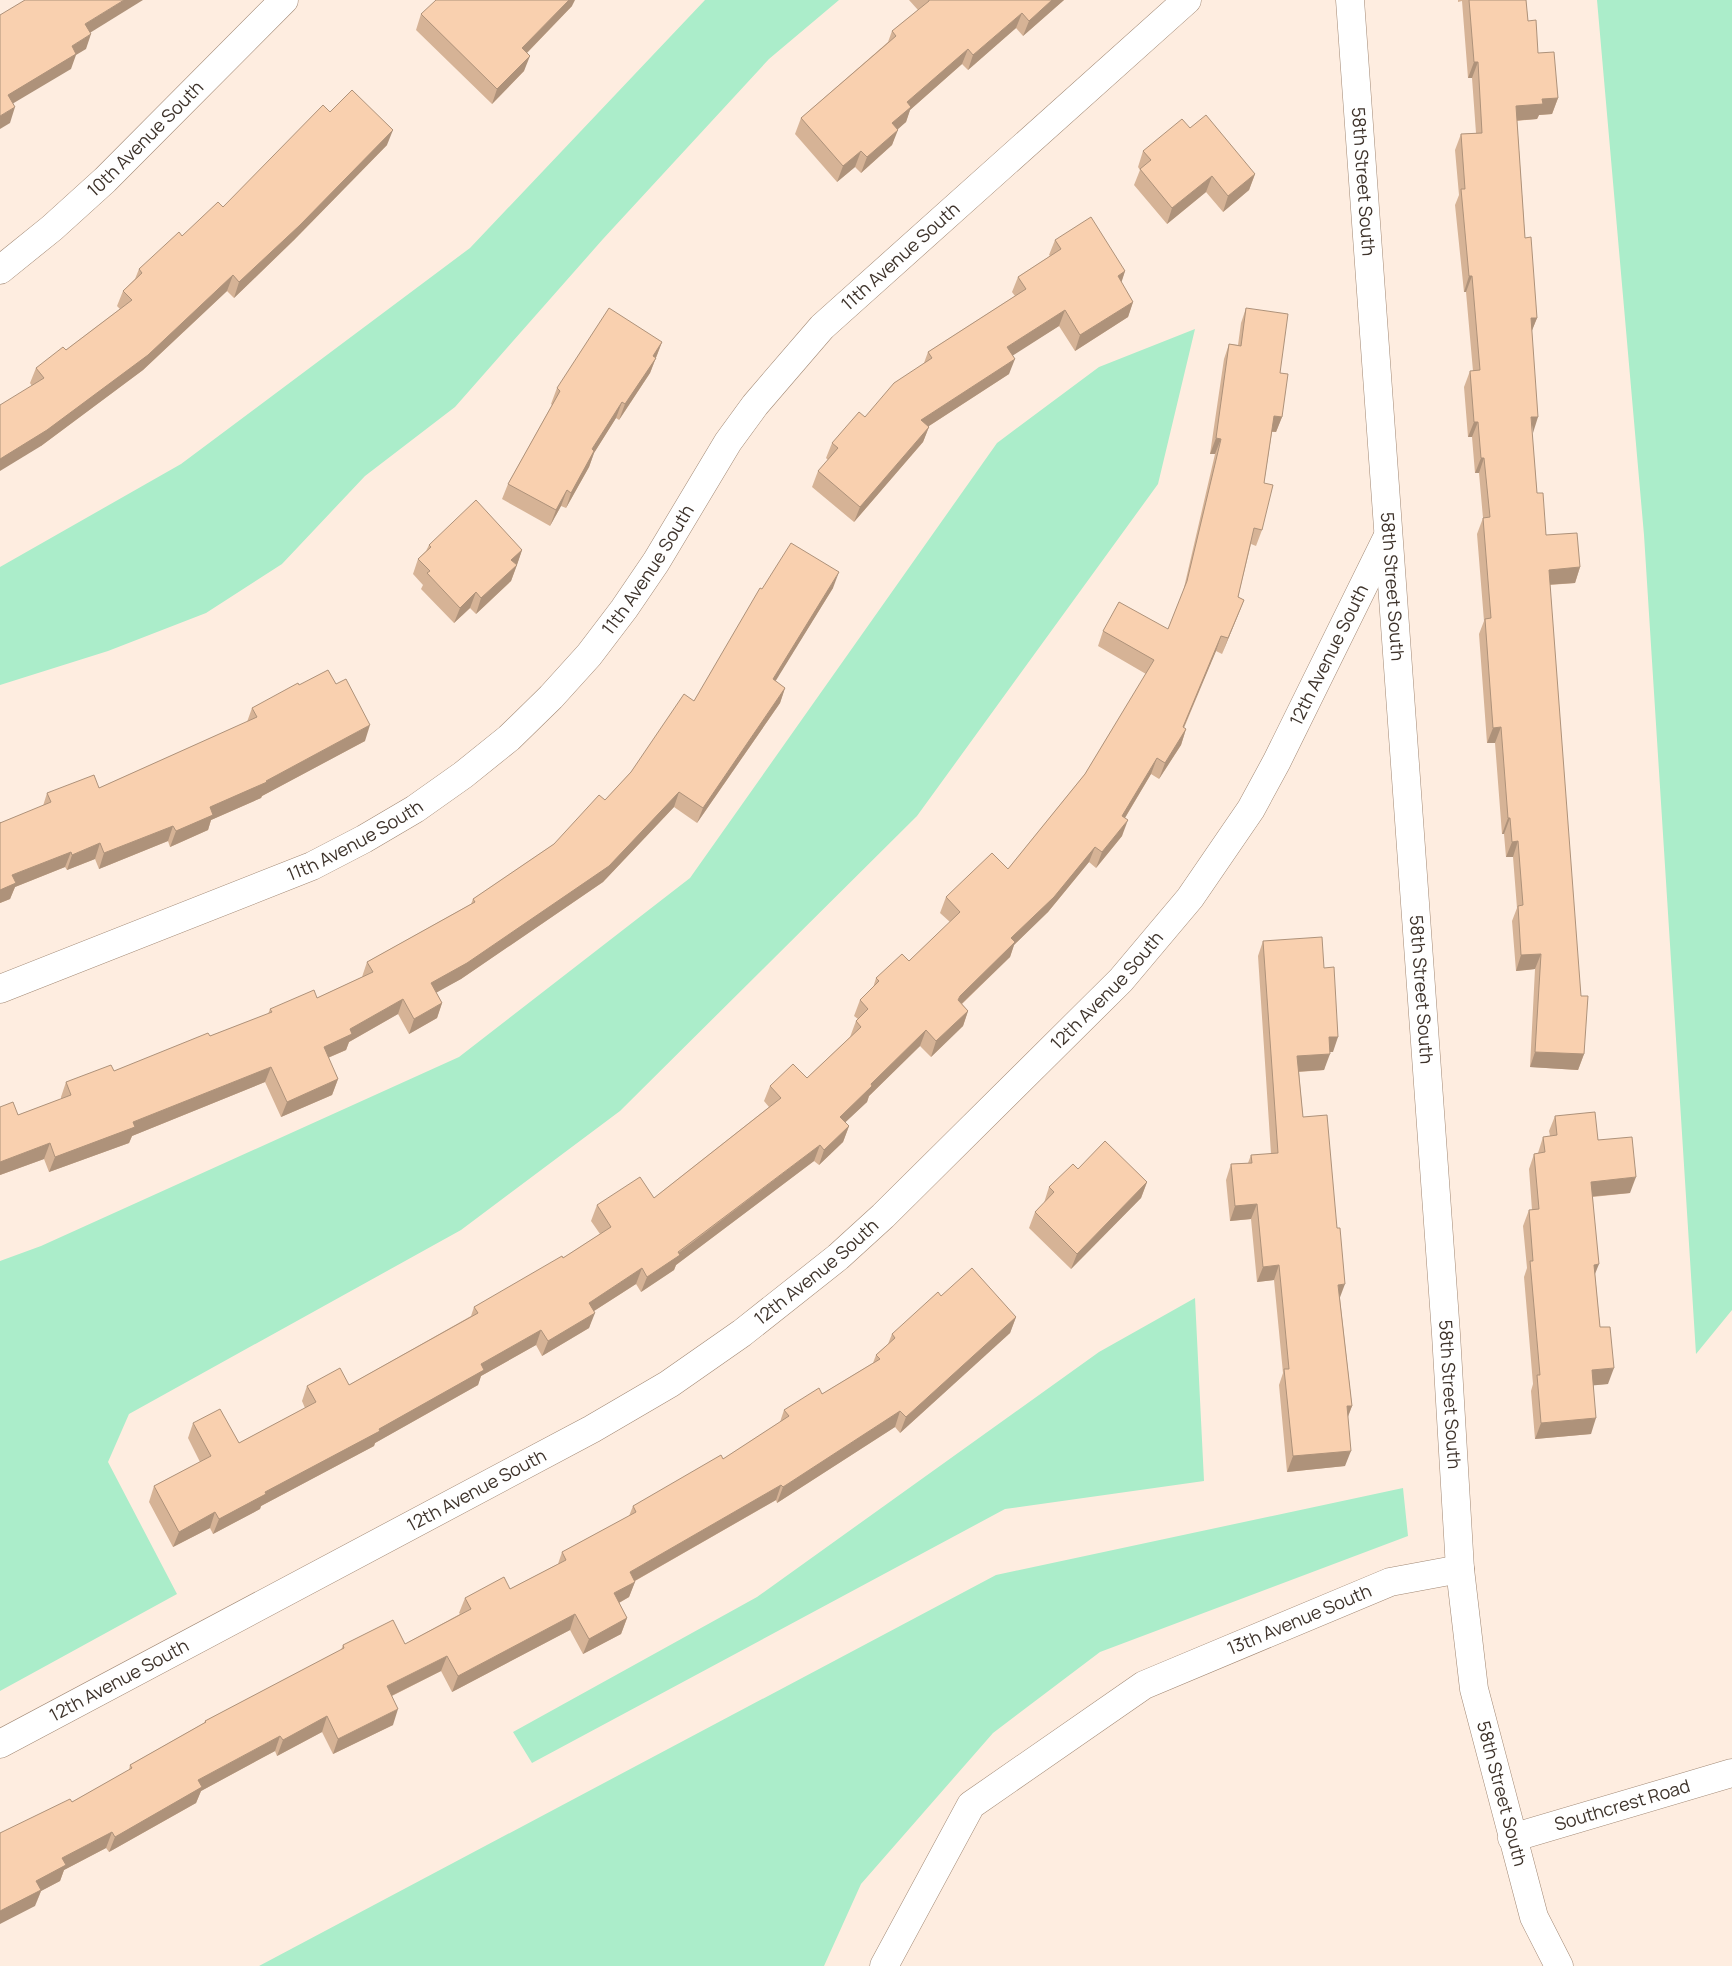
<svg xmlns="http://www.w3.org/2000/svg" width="1732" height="1966" font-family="Manrope,sans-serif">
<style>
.green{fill:#abedca}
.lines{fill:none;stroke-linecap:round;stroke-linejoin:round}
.minor-casing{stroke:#a18874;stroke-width:29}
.minor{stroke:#fff;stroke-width:28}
.wall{fill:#d6b396}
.shaded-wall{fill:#ae927a}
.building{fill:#f9d0af;stroke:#ae927a}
.labels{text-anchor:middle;stroke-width:4;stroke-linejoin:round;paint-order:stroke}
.street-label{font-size:18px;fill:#3e332b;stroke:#fff}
</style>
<rect width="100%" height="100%" fill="#feede0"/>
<g class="green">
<polygon points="705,0 839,0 769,59 603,239 455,407 365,476 282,564 206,613 108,651 0,685 0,567 181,464 470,248"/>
<polygon points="1597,0 1732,0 1732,1310 1696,1354 1644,535"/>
<polygon points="1195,329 1158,484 917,816 620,1111 461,1230 129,1414 108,1462 177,1594 0,1691 0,1261 41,1246 459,1057 690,878 997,443 1099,367"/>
<polygon points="1195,1298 1204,1481 1005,1509 532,1763 513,1732 757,1597 1099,1352"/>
<polygon points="1403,1488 1408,1536 1100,1652 993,1733 861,1884 824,1966 259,1966 996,1575"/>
</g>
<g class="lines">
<g class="minor-casing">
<g id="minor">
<path id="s1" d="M1350,0l96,1334 14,235 14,120 60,228 25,49"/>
<path id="s2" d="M0,270l52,-42 53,-48 179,-180"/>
<path id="s3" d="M0,989l312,-123 52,-27 51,-30 48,-34 46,-37 42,-41 38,-42 35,-46 32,-47 72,-120 27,-37 67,-78 365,-327"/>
<path id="s4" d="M0,1744l592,-315 77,-45 73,-51 96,-76 45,-41 238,-236 69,-82 61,-89 26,-48 111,-225"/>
<path id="s5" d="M1512,1838l220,-65"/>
<path id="s6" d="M884,1966l87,-161 173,-120 246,-103 70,-13"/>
</g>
</g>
<use href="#minor" class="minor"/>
</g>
<g class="wall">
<polygon points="909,0 1064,0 1023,36 1016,28 968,70 962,64 910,110 906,122 897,129 892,145 861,173 855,167 837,182 795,134 801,118 888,42 892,31 918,10"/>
<polygon points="1458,0 1526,0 1528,21 1538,53 1558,98 1552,114 1539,115 1537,119 1517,121 1525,238 1537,318 1532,330 1532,433 1537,493 1546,535 1580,567 1575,583 1550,585 1584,1054 1578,1070 1530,1067 1535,969 1516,971 1512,921 1517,908 1513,857 1506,857 1504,834 1502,834 1495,743 1487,743 1479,634 1484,621 1477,534 1483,518 1479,473 1475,473 1472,437 1468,437 1464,387 1470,371 1473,371 1466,292 1464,292 1455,205 1459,195 1455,150 1461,134 1476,133 1472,78 1468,78 1462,1 1458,2"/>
<polygon points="572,6 527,53 524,71 492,104 416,30 421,14"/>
<polygon points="330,112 387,145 294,240 234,298 227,291 143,370 41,446 32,386 30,383 36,368 66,350 120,309 117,306 123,291 135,279 139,269 182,236 223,207"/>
<polygon points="1190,128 1255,174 1249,190 1223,212 1206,192 1167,224 1134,185 1140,170 1138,167 1143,151"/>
<polygon points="1055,240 1125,271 1121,282 1133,302 1128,317 1075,351 1059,326 1012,355 1009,374 929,426 923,442 854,522 812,487 818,471 828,460 826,458 832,443 865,417 924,363 928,352 1015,296 1012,292 1018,277 1050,256 1049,255"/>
<polygon points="1246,308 1280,373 1282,417 1276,432 1272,432 1264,483 1262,530 1256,546 1251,544 1238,597 1244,600 1238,615 1222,654 1216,651 1184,728 1186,729 1181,745 1159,779 1151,774 1125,818 1122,836 1096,868 1089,862 1048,912 1014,945 1010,957 962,1004 968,1011 963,1026 931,1057 920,1046 869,1096 867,1102 845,1122 849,1126 843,1142 819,1165 814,1161 676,1265 674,1270 641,1292 636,1284 594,1311 589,1328 542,1356 536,1345 481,1376 478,1385 375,1443 374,1446 261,1506 260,1509 213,1534 210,1528 173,1547 149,1502 154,1486 200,1462 188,1438 193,1423 239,1443 305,1408 302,1401 307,1386 349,1385 471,1316 474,1307 563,1258 600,1234 591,1221 597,1205 654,1198 769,1107 764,1101 770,1086 807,1078 850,1037 856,1021 858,1019 854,1016 860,1000 873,988 876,978 909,961 950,922 940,913 946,897 1008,869 1085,774 1146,674 1098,646 1103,631 1168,629 1183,592 1215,454 1210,454 1224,359 1229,344 1238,345 1241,323"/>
<polygon points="662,342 650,373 619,420 616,418 594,453 589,467 566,508 561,506 550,526 502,499 508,484 552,405 551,404 557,388"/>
<polygon points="429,545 522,550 511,581 476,614 470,608 454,623 421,589 423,585 413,574 418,559 426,551"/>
<polygon points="833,588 775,681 785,688 780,703 697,823 674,807 603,882 461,979 436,992 442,1003 437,1018 409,1034 398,1014 349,1042 346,1050 328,1058 338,1079 332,1095 281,1117 265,1082 132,1136 129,1143 49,1172 44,1159 0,1175 0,1107 18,1115 61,1099 61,1097 66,1082 114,1071 210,1036 268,1014 270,1009 317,998 362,977 367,962 471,904 473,899 554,844 605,800 631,772 694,701 762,589"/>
<polygon points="299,685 365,741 262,796 261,798 211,820 208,830 170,847 168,841 99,869 95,859 67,870 65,867 15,887 10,899 0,903 0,822 0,823 43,806 47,793 99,788 247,722 252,708"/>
<polygon points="1263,941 1324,968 1333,1052 1329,1052 1324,1070 1299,1072 1303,1117 1340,1299 1352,1406 1348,1417 1345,1466 1287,1472 1279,1385 1283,1373 1274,1280 1257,1282 1251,1219 1230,1221 1226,1180 1231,1164 1248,1163 1251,1155 1271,1154 1258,956"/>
<polygon points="1555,1116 1598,1140 1630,1193 1593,1197 1595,1274 1600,1327 1608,1384 1594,1385 1591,1434 1535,1439 1531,1391 1533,1384 1524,1277 1527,1268 1523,1226 1529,1210 1532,1210 1529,1169 1534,1154 1538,1153 1543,1137 1550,1136 1549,1131"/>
<polygon points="1078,1169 1147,1182 1141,1198 1071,1269 1029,1228 1035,1212 1044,1203 1049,1187"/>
<polygon points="941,1296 1016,1317 1010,1333 900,1433 895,1427 777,1503 776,1500 635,1581 629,1597 619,1603 627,1618 621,1634 583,1654 570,1630 452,1692 441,1671 392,1696 393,1725 333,1754 322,1732 277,1756 275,1751 201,1791 196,1803 109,1852 106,1848 64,1870 60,1881 41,1891 35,1906 72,1802 129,1770 130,1765 204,1723 205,1721 341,1650 343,1645 405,1644 460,1614 459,1613 465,1598 510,1589 558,1564 562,1552 629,1516 633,1506 723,1459 780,1422 784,1410 822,1394 873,1363 876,1355 888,1344 892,1334"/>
</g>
<g class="shaded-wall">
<polygon points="124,0 143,0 80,39 85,24"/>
<polygon points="569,0 575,0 572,6 516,64 522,48"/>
<polygon points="1052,0 1064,0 1023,36 1029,21"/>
<polygon points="1022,13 1016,28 968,70 973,55"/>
<polygon points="91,34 86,49 76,55 71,69 2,110 8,95 72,46"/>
<polygon points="968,49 962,64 910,110 906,122 887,139 892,123 907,102"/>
<polygon points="530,56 524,71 492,104 497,89"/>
<polygon points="1474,62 1478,62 1472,78 1468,78"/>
<polygon points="1558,98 1552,114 1539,115 1537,119 1510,121 1516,106 1542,99"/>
<polygon points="15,107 10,123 0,129 0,116"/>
<polygon points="393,130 387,145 294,240 234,298 239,282"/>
<polygon points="898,130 892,145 861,173 867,157"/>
<polygon points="861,151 855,167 837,182 843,166"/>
<polygon points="1255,174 1249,190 1223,212 1228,196"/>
<polygon points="1212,176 1206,192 1167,224 1172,208"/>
<polygon points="1125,271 1120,287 1118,276"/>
<polygon points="233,275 227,291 143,370 41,446 0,471 0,459"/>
<polygon points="1469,276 1472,276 1466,292 1464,292"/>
<polygon points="1133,302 1128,317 1075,351 1080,335"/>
<polygon points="1065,310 1059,326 1001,363 1007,347"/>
<polygon points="1531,318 1537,318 1531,333"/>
<polygon points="662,342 650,373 619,420 625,404 653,356"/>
<polygon points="1015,359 1009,374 915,435 921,420"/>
<polygon points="622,402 616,418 594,453 589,467 566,508 571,493 592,449"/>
<polygon points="1274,416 1282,417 1276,432 1269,431"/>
<polygon points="1531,417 1538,417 1533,433"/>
<polygon points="1474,422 1478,422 1472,437 1468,437"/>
<polygon points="929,427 923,442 854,522 860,507"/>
<polygon points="1216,438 1221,439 1215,454 1210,454"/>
<polygon points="1481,458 1484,458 1479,473 1475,473"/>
<polygon points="567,490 561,506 550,526 556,510"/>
<polygon points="522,550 517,565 511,560"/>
<polygon points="517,565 511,581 476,614 481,598"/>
<polygon points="1580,567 1575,583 1543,585 1549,570"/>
<polygon points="839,572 833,588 767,695 773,679"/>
<polygon points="476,592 470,608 454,623 460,608"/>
<polygon points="1244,600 1238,615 1222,654 1228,638"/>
<polygon points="1221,636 1216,651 1177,743 1183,727"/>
<polygon points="785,688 780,703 697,823 703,808"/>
<polygon points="370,725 365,741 262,796 261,798 211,820 208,830 170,847 176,831 210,807 266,781"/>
<polygon points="1501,727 1495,743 1487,743 1493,728"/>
<polygon points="1186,729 1181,745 1159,779 1165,763"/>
<polygon points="1157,758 1151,774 1117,831 1122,816"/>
<polygon points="679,792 674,807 603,882 461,979 425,999 431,983"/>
<polygon points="1508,818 1510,818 1504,834 1502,834"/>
<polygon points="1128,820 1122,836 1096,868 1102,852"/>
<polygon points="173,826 168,841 99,869 104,853"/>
<polygon points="1518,841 1513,857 1506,857 1512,842"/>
<polygon points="100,843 95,859 67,870 72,855"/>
<polygon points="1095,847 1089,862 1048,912 1014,945 1010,957 954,1011 952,1015 960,996 1011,938"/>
<polygon points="71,852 65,867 15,887 10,899 0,903 0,890 12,875"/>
<polygon points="1541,954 1535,969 1516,971 1521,955"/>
<polygon points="403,999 398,1014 349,1042 346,1050 318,1062 324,1047 350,1029"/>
<polygon points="442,1003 437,1018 409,1034 414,1019"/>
<polygon points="968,1011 963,1026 931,1057 936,1041"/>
<polygon points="926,1030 920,1046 869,1096 867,1102 834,1133 840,1117 871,1084"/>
<polygon points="1329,1037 1338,1037 1333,1052 1323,1052"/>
<polygon points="1535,1052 1584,1054 1578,1070 1530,1067"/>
<polygon points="1330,1054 1324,1070 1292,1072 1297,1056"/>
<polygon points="271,1067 265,1082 132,1136 129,1143 49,1172 55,1157 133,1122"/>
<polygon points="338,1079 332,1095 281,1117 287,1102"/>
<polygon points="849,1126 843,1142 819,1165 824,1150"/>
<polygon points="50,1143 44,1159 0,1175 0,1162"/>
<polygon points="820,1145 814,1161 676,1265 674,1270 641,1292 647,1277"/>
<polygon points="1636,1177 1630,1193 1586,1197 1591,1182"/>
<polygon points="1147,1182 1141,1198 1071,1269 1077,1254"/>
<polygon points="1257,1204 1251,1219 1230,1221 1235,1206"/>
<polygon points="1599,1264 1593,1279 1594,1265"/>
<polygon points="1279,1265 1274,1280 1257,1282 1263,1267"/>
<polygon points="642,1268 636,1284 583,1318 589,1303"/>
<polygon points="1345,1284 1339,1300 1338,1285"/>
<polygon points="595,1313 589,1328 542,1356 548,1341"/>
<polygon points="1016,1317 1010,1333 900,1433 906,1417"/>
<polygon points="541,1330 536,1345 481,1376 478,1385 375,1443 374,1446 261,1506 260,1509 213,1534 219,1519 265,1492 379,1429 481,1364"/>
<polygon points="1614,1368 1608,1384 1587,1386 1592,1370"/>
<polygon points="1347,1406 1352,1406 1346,1421"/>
<polygon points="900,1411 895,1427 777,1503 783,1487"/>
<polygon points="1596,1418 1591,1434 1535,1439 1541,1423"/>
<polygon points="1351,1451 1345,1466 1287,1472 1293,1456"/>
<polygon points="781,1485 776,1500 624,1587 630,1572"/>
<polygon points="215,1512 210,1528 173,1547 179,1532"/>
<polygon points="635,1582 629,1597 608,1609 614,1593"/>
<polygon points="575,1614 570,1630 452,1692 458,1676"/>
<polygon points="627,1618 621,1634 583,1654 589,1639"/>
<polygon points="447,1656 441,1671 381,1701 387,1686"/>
<polygon points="398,1709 393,1725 333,1754 338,1739"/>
<polygon points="327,1716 322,1732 277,1756 283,1740"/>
<polygon points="280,1736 275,1751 201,1791 196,1803 109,1852 115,1837 198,1780"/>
<polygon points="112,1832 106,1848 64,1870 60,1881 41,1891 35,1906 0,1924 0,1911 62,1858"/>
</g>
<g class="building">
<polygon points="25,0 124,0 85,24 91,34 72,46 76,54 8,95 15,107 0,116 0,15"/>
<polygon points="436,0 569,0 522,48 530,56 497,89 421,14"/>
<polygon points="929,0 1052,0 1029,21 1022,13 973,55 968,49 907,102 911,107 892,123 898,130 867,157 861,151 843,166 801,118 896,36 892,31 929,1"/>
<polygon points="1469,0 1526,0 1528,21 1536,20 1538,53 1554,52 1558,98 1542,99 1543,104 1516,106 1525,238 1531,237 1537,318 1531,318 1538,417 1531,417 1537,493 1543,493 1546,535 1577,533 1580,567 1549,570 1581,996 1588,996 1584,1054 1535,1052 1541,954 1521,955 1518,906 1523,905 1518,841 1512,842 1510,818 1508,818 1501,727 1493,728 1485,619 1491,618 1483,518 1490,517 1484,458 1481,458 1478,422 1474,422 1470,371 1480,370 1472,276 1469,276 1461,189 1465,189 1461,134 1482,133 1478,62 1474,62"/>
<polygon points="352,90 393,130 300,225 239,282 233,275 148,355 47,430 0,459 0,405 44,378 36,368 63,347 66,350 132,300 123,291 142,273 139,269 179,232 182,236 218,202 223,207 323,105 330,112"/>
<polygon points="1206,115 1255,174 1228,196 1212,176 1172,208 1140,169 1151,160 1143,151 1182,119 1190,128"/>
<polygon points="1091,217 1125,271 1118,276 1133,302 1080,335 1065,310 1007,347 1015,359 921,420 929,427 860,507 818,471 838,448 832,443 859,412 865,417 894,383 932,358 928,352 1026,289 1018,277 1061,249 1055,240"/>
<polygon points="609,308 662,342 653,356 656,358 625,404 622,402 592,449 594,451 571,493 567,490 556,510 508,484 560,391 557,388"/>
<polygon points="1246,308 1288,314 1280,373 1288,374 1282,417 1274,416 1264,483 1273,485 1262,530 1254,528 1238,597 1244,600 1228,638 1221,636 1183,727 1186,729 1165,763 1157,758 1122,816 1128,820 1102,852 1095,847 1054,897 1011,938 1015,942 960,996 958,1000 968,1011 936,1041 926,1030 871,1084 872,1086 840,1117 849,1126 824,1150 820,1145 678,1252 680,1255 647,1277 642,1268 589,1303 595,1313 548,1341 541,1330 481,1364 484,1370 379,1429 380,1431 265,1492 266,1494 219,1519 215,1512 179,1532 154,1486 211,1456 193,1423 220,1409 239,1443 316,1402 307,1386 340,1368 349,1385 478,1313 474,1307 562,1256 563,1258 611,1227 597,1205 640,1177 654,1198 781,1098 770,1086 793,1064 807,1078 861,1027 856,1021 868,1009 860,1000 879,981 876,978 902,954 909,961 960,912 946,897 992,853 1008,869 1085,774 1154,660 1103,631 1119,602 1168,629 1187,581 1221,439 1216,438 1229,344 1241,346"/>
<polygon points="476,500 522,550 511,560 517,565 481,598 476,592 460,608 427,573 430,571 418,559 431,547 429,545"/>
<polygon points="791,543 839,572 773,679 785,688 703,808 679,792 609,866 467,963 431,983 442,1003 414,1019 403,999 350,1029 352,1034 324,1047 338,1079 287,1102 271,1067 133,1122 135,1127 55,1157 50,1143 0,1162 0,1107 13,1102 18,1115 71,1095 66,1082 111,1065 114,1071 208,1033 210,1036 272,1012 270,1009 314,990 317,998 373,972 367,962 475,902 473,899 554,844 599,795 605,800 631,772 684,694 694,701 760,588 762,589"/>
<polygon points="328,670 336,684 346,679 370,725 266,781 267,782 210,807 213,815 176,831 173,826 104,853 100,843 72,855 71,852 12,875 16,883 0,890 0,822 0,823 51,802 47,793 94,775 99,788 257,717 252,708 298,683 299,685"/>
<polygon points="1322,937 1324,968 1334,967 1338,1037 1329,1037 1330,1054 1297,1056 1303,1117 1327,1115 1337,1228 1340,1228 1345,1284 1338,1285 1352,1406 1347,1406 1351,1451 1293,1456 1284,1369 1289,1369 1279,1265 1263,1267 1257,1204 1235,1206 1231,1164 1252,1163 1251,1155 1278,1153 1263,941"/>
<polygon points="1595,1112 1598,1140 1632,1137 1636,1177 1591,1182 1599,1264 1594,1265 1600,1327 1610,1327 1614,1368 1592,1370 1596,1418 1541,1423 1537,1375 1540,1375 1530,1261 1533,1261 1529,1210 1539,1209 1534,1154 1545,1152 1543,1137 1557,1135 1555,1116"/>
<polygon points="1105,1141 1147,1182 1077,1254 1035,1212 1054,1192 1049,1187 1073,1164 1078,1169"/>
<polygon points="972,1268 1016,1317 906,1417 900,1411 783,1487 781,1485 630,1572 635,1582 614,1593 627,1618 589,1639 575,1614 458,1676 447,1656 387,1686 398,1709 338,1739 327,1716 283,1740 280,1736 198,1780 202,1787 115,1837 112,1832 62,1858 66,1865 36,1881 41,1890 0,1911 0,1833 70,1799 72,1802 132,1768 130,1765 206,1722 205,1721 344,1648 343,1645 393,1620 405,1644 471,1609 465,1598 504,1577 510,1589 566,1560 562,1552 636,1512 633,1506 721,1455 723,1459 789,1416 784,1410 819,1388 822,1394 880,1359 876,1355 895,1338 892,1334 938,1292 941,1296"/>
</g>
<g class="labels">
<g class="street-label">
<text dy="6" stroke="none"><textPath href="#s2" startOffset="196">10th Avenue South</textPath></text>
<text dy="6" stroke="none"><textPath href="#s1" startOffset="182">58th Street South</textPath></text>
<text dy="6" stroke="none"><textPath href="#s3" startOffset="1195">11th Avenue South</textPath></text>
<text dy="6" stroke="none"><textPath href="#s3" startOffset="790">11th Avenue South</textPath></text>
<text dy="6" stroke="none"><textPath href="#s1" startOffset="588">58th Street South</textPath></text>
<text dy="6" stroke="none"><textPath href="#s4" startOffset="1755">12th Avenue South</textPath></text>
<text dy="6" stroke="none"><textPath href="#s3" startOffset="385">11th Avenue South</textPath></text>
<text dy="6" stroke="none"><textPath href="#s1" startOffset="992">58th Street South</textPath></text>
<text dy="6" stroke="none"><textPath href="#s4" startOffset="1350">12th Avenue South</textPath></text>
<text dy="6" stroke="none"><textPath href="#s4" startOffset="945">12th Avenue South</textPath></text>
<text dy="6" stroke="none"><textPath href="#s1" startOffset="1398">58th Street South</textPath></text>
<text dy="6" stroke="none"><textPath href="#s4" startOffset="540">12th Avenue South</textPath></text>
<text dy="6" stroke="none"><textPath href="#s6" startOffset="562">13th Avenue South</textPath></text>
<text dy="6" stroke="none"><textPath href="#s4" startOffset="135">12th Avenue South</textPath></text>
<text dy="6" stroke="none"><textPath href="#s1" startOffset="1802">58th Street South</textPath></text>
<text dy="6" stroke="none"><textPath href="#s5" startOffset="115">Southcrest Road</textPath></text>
</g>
</g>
</svg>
